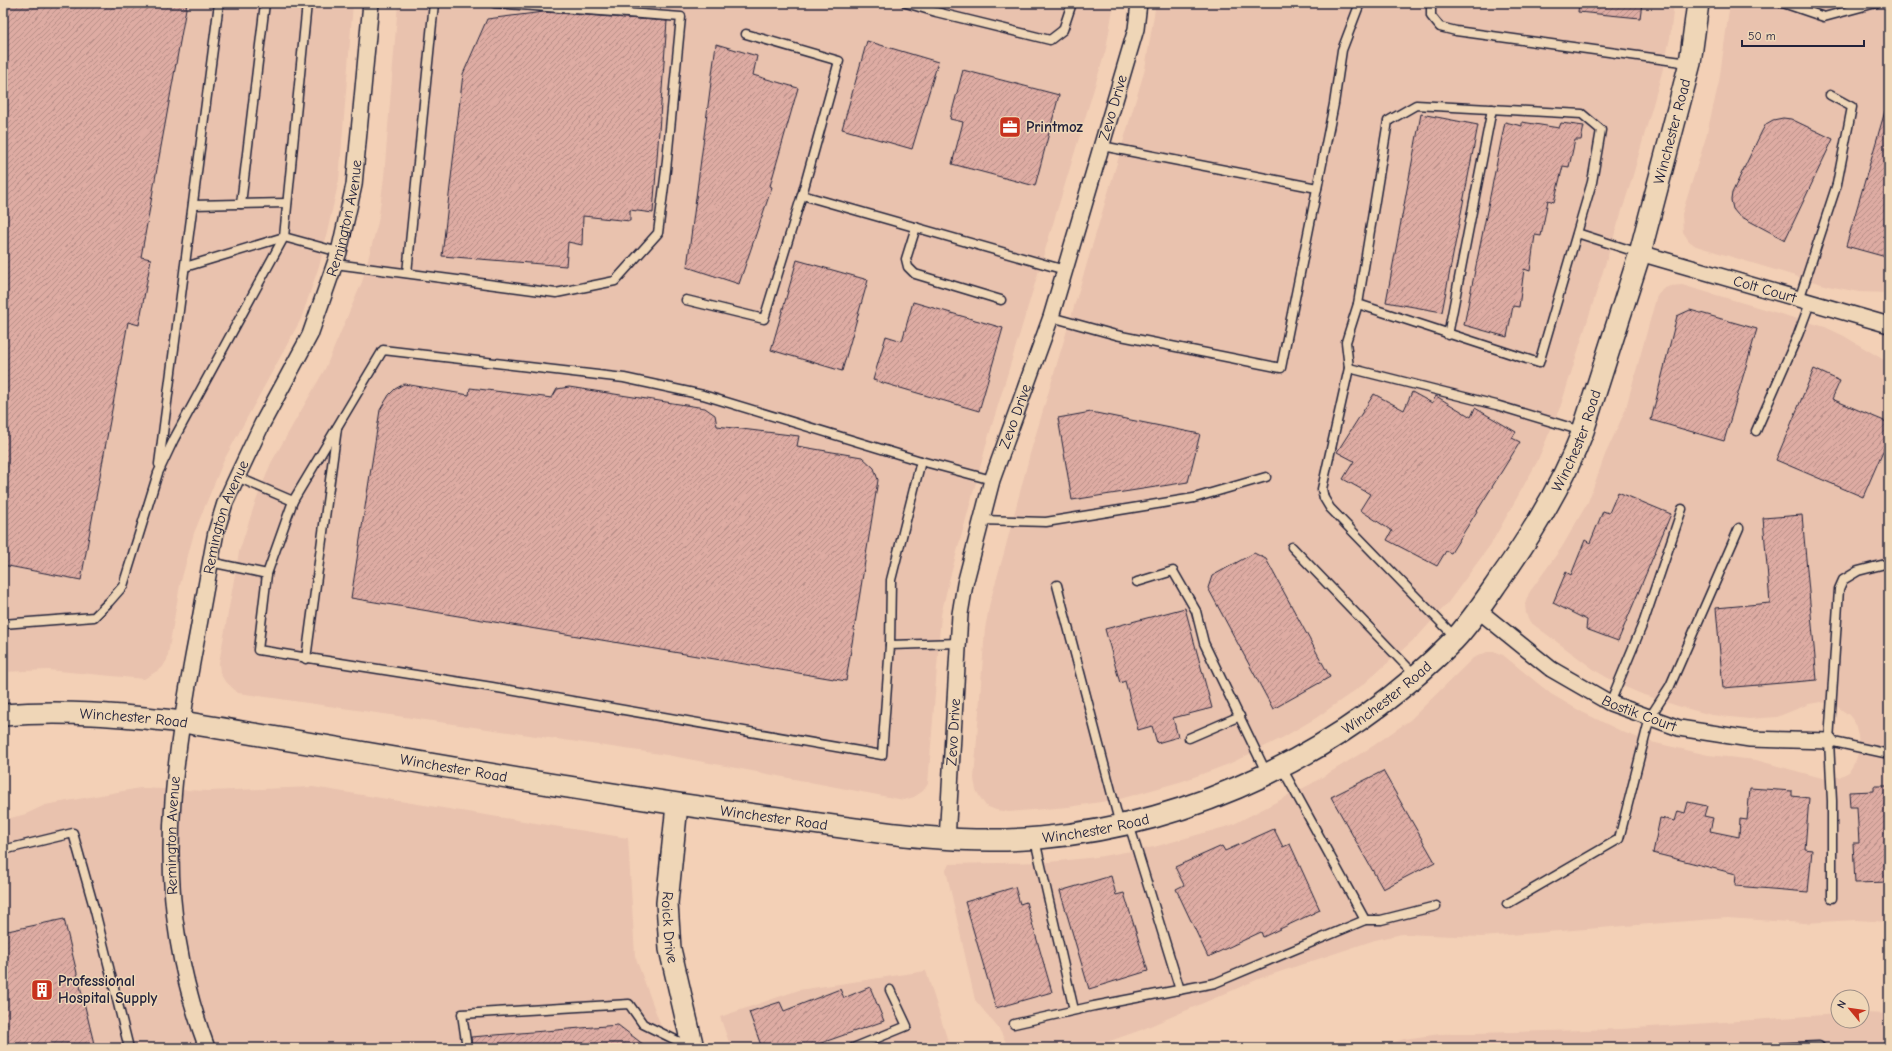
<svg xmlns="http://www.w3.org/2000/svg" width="1892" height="1051" font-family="'Comic Neue',sans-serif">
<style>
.built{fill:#e9c2ae}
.building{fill:url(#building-hatch);stroke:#22223b}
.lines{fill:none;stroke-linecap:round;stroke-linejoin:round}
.lane-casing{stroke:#22223b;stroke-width:11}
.street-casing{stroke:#22223b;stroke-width:18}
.secondary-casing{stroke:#22223b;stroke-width:24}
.lane{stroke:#efd6b7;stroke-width:8}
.street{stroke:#efd6b7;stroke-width:15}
.secondary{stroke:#efd6b7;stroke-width:21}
.labels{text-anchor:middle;stroke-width:3;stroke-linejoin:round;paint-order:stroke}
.street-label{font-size:15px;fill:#22223b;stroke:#efd6b7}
.poi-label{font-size:15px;font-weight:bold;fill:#22223b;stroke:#efd6b7;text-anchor:start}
</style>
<defs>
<pattern id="building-hatch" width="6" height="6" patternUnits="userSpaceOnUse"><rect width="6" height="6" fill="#deaca3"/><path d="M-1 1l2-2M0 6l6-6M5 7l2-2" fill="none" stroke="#b48c86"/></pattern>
</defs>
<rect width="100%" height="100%" fill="#f3d0b6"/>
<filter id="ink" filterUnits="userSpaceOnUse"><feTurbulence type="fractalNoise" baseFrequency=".025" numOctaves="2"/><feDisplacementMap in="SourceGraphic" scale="8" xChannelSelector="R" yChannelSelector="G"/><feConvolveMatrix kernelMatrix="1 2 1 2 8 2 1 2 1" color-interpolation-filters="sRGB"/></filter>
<g filter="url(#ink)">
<g class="built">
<polygon points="3,3 353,3 339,180 320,263 301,319 224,460 194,533 180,585 167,660 162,668 144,679 48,670 3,672"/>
<polygon points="398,3 1114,3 1106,49 989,435 949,581 941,615 929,772 928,784 923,791 914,797 904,800 667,755 238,693 224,680 220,673 219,663 239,552 254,506 271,463 325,369 362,282 378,222 384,177"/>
<polygon points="1156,3 1674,3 1670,38 1663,69 1631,182 1561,405 1537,462 1491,544 1447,604 1419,635 1364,684 1316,718 1282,738 1229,764 1183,781 1120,799 1068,807 1009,812 996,810 986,806 981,799 976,790 974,779 985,629 990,602 1004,553 1030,454 1145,69"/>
<polygon points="1730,3 1889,3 1889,293 1859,292 1828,286 1696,246 1689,241 1683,232 1682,214 1706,137 1719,82"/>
<polygon points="1682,285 1825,327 1844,336 1889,363 1889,922 1856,920 1804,923 1727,918 1482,937 1402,934 1375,940 1261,978 1141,1030 1090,1048 1009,1048 999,1029 975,1000 946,870 949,864 1049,862 1097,857 1154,847 1232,825 1311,784 1373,746 1410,720 1473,658 1487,652 1495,652 1503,655 1551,694 1580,711 1625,733 1651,742 1708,755 1756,760 1822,778 1839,777 1849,772 1856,760 1859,749 1858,735 1855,723 1849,715 1835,705 1821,702 1809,704 1777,717 1749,719 1712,715 1681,707 1644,695 1618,684 1596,671 1530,622 1526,614 1525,604 1529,593 1562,547 1588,502 1605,455 1625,411 1657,295 1663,289 1670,286"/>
<polygon points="313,787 628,838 635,956 669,1048 3,1048 3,820 26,814 45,805 140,788 208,791"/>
<polygon points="926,971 950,1048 731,1048 720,1017 799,990"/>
<polygon points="1862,1013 1889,1014 1889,1048 1377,1048 1404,1039 1440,1034 1622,1029 1838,1014 1838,1021 1862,1021"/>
</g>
<g class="building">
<polygon points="3,3 187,3 141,257 151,259 139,325 128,322 81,580 3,565"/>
<polygon points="1579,3 1642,3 1640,18 1578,12"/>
<polygon points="544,12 667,21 653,213 630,210 630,221 583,216 582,245 568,242 566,266 442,256 463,74 487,19"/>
<polygon points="867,41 938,62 912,149 842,129"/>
<polygon points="716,44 757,56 753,75 798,88 770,186 772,187 739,284 687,267"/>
<polygon points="963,70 1059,95 1035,186 952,164 963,122 950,119"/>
<polygon points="1885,111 1889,111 1889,250 1886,257 1846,246"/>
<polygon points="1421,114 1478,125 1442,312 1386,302"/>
<polygon points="1783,118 1791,119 1833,139 1785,240 1738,215 1733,209 1731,200 1732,193 1762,131 1766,124 1773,120"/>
<polygon points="1505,122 1522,126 1522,122 1559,128 1561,123 1584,126 1581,140 1575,140 1569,167 1563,166 1554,202 1548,200 1541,236 1535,235 1530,271 1524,269 1519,307 1513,306 1507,337 1464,325"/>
<polygon points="797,260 868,280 842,371 771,350"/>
<polygon points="913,302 1003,328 979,411 873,380 886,336 902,341"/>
<polygon points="1690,310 1757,329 1724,441 1651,420 1677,316"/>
<polygon points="1814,369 1840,381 1832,399 1889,423 1889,437 1863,497 1776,460"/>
<polygon points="404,384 469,395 470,388 552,398 557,389 569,387 705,408 715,415 717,426 799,436 797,446 862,457 874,468 878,480 846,681 351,598 380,410 389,395 395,389"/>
<polygon points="1412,392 1432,403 1436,396 1471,417 1475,408 1516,432 1512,438 1520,442 1451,553 1446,551 1437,566 1387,540 1392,531 1360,510 1370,494 1343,479 1354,461 1337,452 1374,394 1404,410"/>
<polygon points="1091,412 1200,434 1188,482 1072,500 1058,418"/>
<polygon points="1618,492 1671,514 1618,641 1586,629 1587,620 1553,603 1566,572 1571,575 1585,540 1590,543 1603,511 1609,513"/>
<polygon points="1802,515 1817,680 1723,688 1716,608 1770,603 1763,518"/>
<polygon points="1254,553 1266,559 1330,677 1273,709 1208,588 1212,576"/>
<polygon points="1185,608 1212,708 1173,718 1178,737 1157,743 1152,726 1138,730 1125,681 1120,683 1105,629"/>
<polygon points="1383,771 1435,862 1383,889 1331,797"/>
<polygon points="1874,786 1889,786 1889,882 1855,883 1853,843 1859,843 1857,807 1850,807 1849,792 1874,791"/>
<polygon points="1750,788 1792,791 1792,796 1809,798 1805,849 1812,850 1808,892 1735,886 1736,874 1653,853 1660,818 1675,821 1678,811 1685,813 1688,802 1707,806 1704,816 1713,818 1710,831 1739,837 1740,819 1747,820"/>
<polygon points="1274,829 1283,847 1290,844 1320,910 1263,937 1261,932 1208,957 1176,889 1184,885 1175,867 1222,846 1225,851"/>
<polygon points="1111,876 1116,895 1124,893 1148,971 1089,989 1060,891"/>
<polygon points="1015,887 1020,904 1026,902 1052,992 996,1008 965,902"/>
<polygon points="64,919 95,1048 3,1048 3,932"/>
<polygon points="870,987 884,1021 807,1048 762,1048 749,1012 780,1002 784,1011 840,989 844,998"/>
<polygon points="618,1025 648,1048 472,1048 471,1037"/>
</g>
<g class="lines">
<g class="lane-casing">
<g id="lane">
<polyline points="906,3 936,12 1050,40 1063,30 1072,3"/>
<polyline points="1431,3 1431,16 1440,27 1456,31 1689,63"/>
<polyline points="1783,3 1824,17 1876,3"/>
<polyline points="1102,146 1317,188"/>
<polyline points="802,195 1065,270"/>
<polyline points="241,204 265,3"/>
<polyline points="193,205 287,203"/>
<polyline points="916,227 906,259 908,267 915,274 1001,300"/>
<polyline points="1577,233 1592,182 1601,130 1582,114 1416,105 1388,121 1358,304 1539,363 1577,233 1639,253"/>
<polyline points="335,264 556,293 615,281 658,233 666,170 681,17 494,3"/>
<polyline points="185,267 284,237 307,3"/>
<polyline points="407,273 434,3"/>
<polyline points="686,300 764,319 802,195 839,61 746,34"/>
<polyline points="1799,300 1837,184 1852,107 1830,95"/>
<polyline points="1051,317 1116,335 1281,368 1334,104 1342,50 1360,3"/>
<polyline points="1448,335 1492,109"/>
<polyline points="1349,368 1346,342 1358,304"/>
<polyline points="1756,431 1798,335 1810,303"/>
<polyline points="159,464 219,3"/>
<polyline points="237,477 293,501"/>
<polyline points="981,520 1046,522 1194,498 1266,477"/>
<polyline points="1292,547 1415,675"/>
<polyline points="210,562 267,574"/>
<polyline points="1137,582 1173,571 1196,611 1204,643 1267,774"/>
<polyline points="1057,585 1120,825"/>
<polyline points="3,624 94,617 109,602 123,586 158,473 174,439 284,237 339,252"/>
<polyline points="1456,638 1330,508 1324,498 1322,489 1349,368 1496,405 1582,431"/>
<polyline points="959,643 890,645 882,755 492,687 258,650 267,574 293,501 383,350 624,378 703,395 921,461 992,480"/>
<polyline points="890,645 891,580 921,461"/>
<polyline points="306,659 337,428"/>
<polyline points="1610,703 1644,621 1682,509"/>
<polyline points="1189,738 1240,716"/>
<polyline points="1829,741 1889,754"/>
<polyline points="1282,768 1365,920"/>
<polyline points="1129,824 1180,990"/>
<polyline points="1035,840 1074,1010"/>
<polyline points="3,850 73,833 95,911 129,1048"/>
<polyline points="1832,898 1832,801 1829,741 1839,589 1843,580 1858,571 1889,563"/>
<polyline points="1507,904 1619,839 1650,717 1670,686 1739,528"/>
<polyline points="1014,1024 1094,1006 1215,983 1365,920 1381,920 1436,906"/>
<polyline points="467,1048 462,1014 629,1004 643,1024 690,1047"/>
<polyline points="853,1048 907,1026 890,990"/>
<polyline points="1764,1048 1819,1046 1821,1048"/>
</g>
</g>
<g class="street-casing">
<g id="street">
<path id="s1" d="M1640,253l249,72"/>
<path id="s2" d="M1478,610l73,59 59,34 69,25 71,11 79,2"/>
<path id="s3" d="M947,840l13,-226 5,-30 27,-104 59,-163 85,-288 3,-26"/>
<path id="s4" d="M207,1048c-13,-35 -23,-71 -29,-108 -16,-94 -2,-190 15,-283 8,-41 15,-83 23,-125l9,-29 12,-26 25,-53 48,-89 29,-83 15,-67 17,-182"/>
</g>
</g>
<g class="secondary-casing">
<g id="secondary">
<path id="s5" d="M3,715c60,-5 119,0 179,7 196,32 391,69 588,95 89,12 179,29 269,21 156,-14 306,-87 415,-198 16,-17 30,-38 43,-57 34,-47 65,-97 86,-152l57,-178 50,-190 8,-60"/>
<path id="s6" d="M677,805l-10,98 3,46 23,99"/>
</g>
</g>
<use href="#lane" class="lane"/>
<use href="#street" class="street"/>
<use href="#secondary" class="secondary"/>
</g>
</g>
<defs>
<g id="office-square" transform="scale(1.15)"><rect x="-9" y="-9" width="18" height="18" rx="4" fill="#c8321e" stroke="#efd6b7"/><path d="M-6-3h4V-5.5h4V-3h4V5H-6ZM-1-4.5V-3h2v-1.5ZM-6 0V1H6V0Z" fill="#fff"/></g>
<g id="building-square" transform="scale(1.15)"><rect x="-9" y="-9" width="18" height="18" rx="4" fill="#c8321e" stroke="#efd6b7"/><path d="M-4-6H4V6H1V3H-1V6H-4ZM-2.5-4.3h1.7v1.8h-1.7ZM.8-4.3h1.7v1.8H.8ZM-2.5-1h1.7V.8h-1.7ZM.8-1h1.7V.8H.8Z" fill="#fff"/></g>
</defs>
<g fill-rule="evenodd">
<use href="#office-square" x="1010" y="127"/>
<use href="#building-square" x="42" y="990"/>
</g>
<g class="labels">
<g class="street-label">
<text dy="5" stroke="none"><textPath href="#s3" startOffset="756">Zevo Drive</textPath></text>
<text dy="5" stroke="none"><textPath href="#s5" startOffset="2074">Winchester Road</textPath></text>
<text dy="5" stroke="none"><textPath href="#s4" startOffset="865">Remington Avenue</textPath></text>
<text dy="5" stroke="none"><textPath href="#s1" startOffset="130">Colt Court</textPath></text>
<text dy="5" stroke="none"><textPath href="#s3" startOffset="432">Zevo Drive</textPath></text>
<text dy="5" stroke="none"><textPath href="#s5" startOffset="1750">Winchester Road</textPath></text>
<text dy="5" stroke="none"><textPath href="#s4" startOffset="541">Remington Avenue</textPath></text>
<text dy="5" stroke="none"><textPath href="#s5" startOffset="1426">Winchester Road</textPath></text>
<text dy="5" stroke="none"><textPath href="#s2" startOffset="193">Bostik Court</textPath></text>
<text dy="5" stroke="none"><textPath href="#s5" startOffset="131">Winchester Road</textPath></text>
<text dy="5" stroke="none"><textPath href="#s3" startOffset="108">Zevo Drive</textPath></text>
<text dy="5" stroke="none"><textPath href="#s5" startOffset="455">Winchester Road</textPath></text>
<text dy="5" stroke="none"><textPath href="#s5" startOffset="779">Winchester Road</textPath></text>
<text dy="5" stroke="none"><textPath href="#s5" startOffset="1103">Winchester Road</textPath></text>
<text dy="5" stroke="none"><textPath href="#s4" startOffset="217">Remington Avenue</textPath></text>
<text dy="5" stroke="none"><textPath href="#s6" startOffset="123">Roick Drive</textPath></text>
</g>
<g class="poi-label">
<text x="1026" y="132">Printmoz</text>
<text x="58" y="986">Professional<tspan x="58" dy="17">Hospital Supply</tspan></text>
</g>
</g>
<rect width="1892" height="1051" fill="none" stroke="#efd6b7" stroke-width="16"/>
<rect x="8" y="8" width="1876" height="1035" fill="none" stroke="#22223b" stroke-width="1.5" filter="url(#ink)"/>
<g transform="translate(1850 1009) rotate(299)"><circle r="19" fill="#efd6b7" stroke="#9d8e85"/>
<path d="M0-3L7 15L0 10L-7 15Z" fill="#c8321e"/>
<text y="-6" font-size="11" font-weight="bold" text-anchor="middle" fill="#22223b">N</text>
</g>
<path d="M1742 40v6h122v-6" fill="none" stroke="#22223b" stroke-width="2"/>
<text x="1748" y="40" font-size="12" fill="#22223b" stroke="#efd6b7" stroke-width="3" paint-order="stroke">50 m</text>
</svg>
